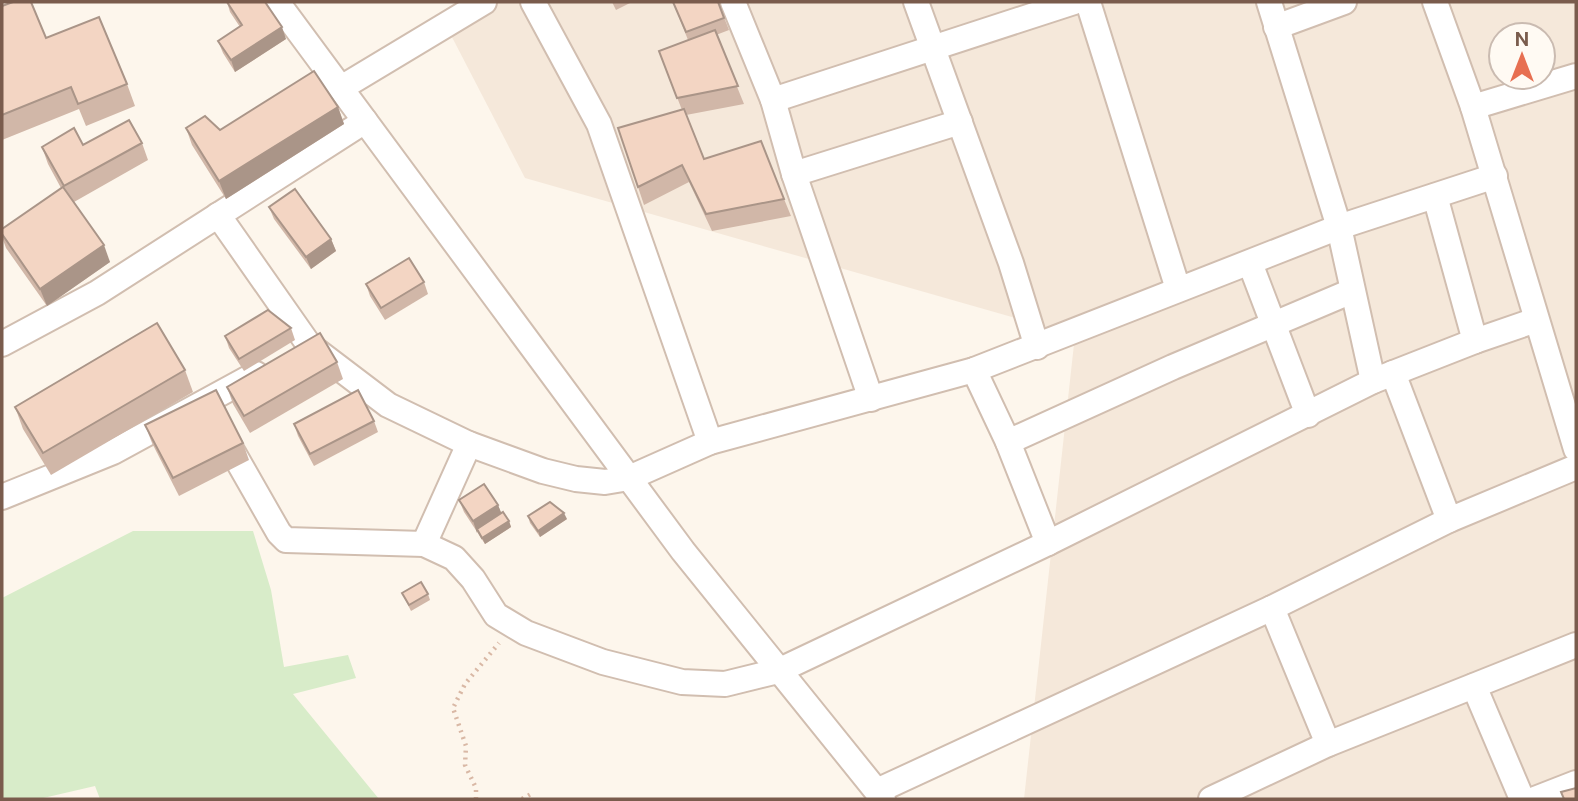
<svg xmlns="http://www.w3.org/2000/svg" width="1578" height="801" font-family="'Public Sans',sans-serif">
<style>
.residential{fill:#f5e8da;fill-rule:evenodd}
.green{fill:#d8ecc9}
.lines{fill:none;stroke-linecap:round;stroke-linejoin:round}
.street-casing{stroke:#d1beb0;stroke-width:28}
.path{stroke:#d9b8a5;stroke-width:4.5;stroke-dasharray:2 5;stroke-linecap:butt}
.street{stroke:#fff;stroke-width:24}
.wall{fill:#d1b7a8}
.shaded-wall{fill:#aa9588}
.building{fill:#f3d5c3;stroke:#aa9588;stroke-width:2}
</style>
<rect width="100%" height="100%" fill="#fdf6ec"/>
<path class="residential" d="M460,2h1116v797h-552l51,-464 -550,-157 -85,-164zM1501,35h42v42h-42z"/>
<polygon class="green" points="133,531 253,531 271,590 284,667 348,655 356,678 293,694 379,799 100,799 95,786 39,799 2,799 2,598"/>
<g class="lines">
<g class="street-casing">
<g id="street">
<polyline points="277,2 683,551 883,799"/>
<polyline points="533,2 599,124 710,442"/>
<polyline points="733,2 773,100 794,174 871,399"/>
<polyline points="916,2 1011,263 1037,347"/>
<polyline points="1088,2 1178,289"/>
<polyline points="1269,2 1339,227 1373,381"/>
<polyline points="1435,2 1473,107 1576,449"/>
<polyline points="1276,27 1344,2"/>
<polyline points="341,88 484,2"/>
<polyline points="773,100 1074,2"/>
<polyline points="1473,107 1576,76"/>
<polyline points="794,174 960,122"/>
<polyline points="1435,196 1475,341"/>
<polyline points="218,215 309,345 388,405 469,444 543,471 576,479 605,482 629,478 710,442 974,370 1339,227 1495,176"/>
<polyline points="1250,263 1308,415"/>
<polyline points="2,344 97,293 365,121"/>
<polyline points="974,370 1008,442 1048,543"/>
<polyline points="1393,373 1449,520"/>
<polyline points="223,435 279,533 286,540 424,544 454,558 473,579 496,615 526,633 603,662 682,682 725,684 778,671 1048,543 1373,381 1475,341 1536,320"/>
<polyline points="1008,442 1173,367 1352,291"/>
<polyline points="2,497 113,452 256,374"/>
<polyline points="424,544 469,444"/>
<polyline points="1272,608 1328,744"/>
<polyline points="1474,686 1522,799"/>
<polyline points="877,791 1272,608 1449,520 1576,467"/>
<polyline points="1211,799 1328,744 1576,645"/>
<polyline points="1535,799 1576,783"/>
</g>
</g>
<g class="path">
<polyline points="476,799 476,788 465,765 466,746 453,708 465,684 499,643"/>
<polyline points="522,799 531,794"/>
</g>
<use href="#street" class="street"/>
</g>
<g class="wall">
<polygon points="227,2 286,39 235,72 223,53 218,41 240,27 230,12"/>
<polygon points="612,2 632,2 616,10"/>
<polygon points="673,2 718,2 729,30 716,35 744,104 686,115 704,159 784,199 791,216 712,231 689,182 644,205 638,187 682,110 659,51 688,40"/>
<polygon points="2,6 46,38 127,84 135,106 86,126 79,109 2,140"/>
<polygon points="338,107 344,124 226,199 192,145 186,128 220,130"/>
<polygon points="142,143 148,160 74,202 110,262 47,306 6,248 2,237 2,229 61,188 48,164 42,147"/>
<polygon points="269,207 331,239 336,251 311,269 274,219"/>
<polygon points="424,282 428,294 385,320 370,296 366,284"/>
<polygon points="291,328 295,340 244,371 229,348 225,336"/>
<polygon points="337,362 343,379 250,433 233,404 227,387"/>
<polygon points="185,370 193,392 51,475 23,429 15,407"/>
<polygon points="374,421 378,432 314,466 298,436 294,424"/>
<polygon points="145,425 243,443 249,460 179,496 152,443"/>
<polygon points="459,500 498,505 501,513 509,521 511,527 485,544 464,512"/>
<polygon points="528,516 567,519 540,537 530,523"/>
<polygon points="402,593 428,594 430,600 411,611"/>
</g>
<g class="shaded-wall">
<polygon points="282,27 286,39 235,72 231,60"/>
<polygon points="338,107 344,124 226,199 219,181"/>
<polygon points="331,239 336,251 311,269 306,257"/>
<polygon points="104,245 110,262 47,306 40,289"/>
<polygon points="498,505 503,517 477,529 477,533 473,521"/>
<polygon points="564,513 567,519 540,537 538,531"/>
<polygon points="509,521 511,527 485,544 482,538"/>
</g>
<g class="building">
<polygon points="13,2 31,2 46,38 99,17 127,84 78,104 71,87 2,115 2,6"/>
<polygon points="227,2 265,2 282,27 231,60 218,41 242,25"/>
<polygon points="673,2 718,2 724,18 686,32"/>
<polygon points="715,30 738,86 677,98 659,51"/>
<polygon points="314,71 338,107 219,181 186,128 205,116 220,130"/>
<polygon points="684,109 704,159 761,141 784,199 706,214 682,165 638,187 618,128"/>
<polygon points="129,120 142,143 64,186 42,147 74,128 83,145"/>
<polygon points="63,187 104,245 40,289 2,234 2,229"/>
<polygon points="295,189 331,239 306,257 269,207"/>
<polygon points="409,258 424,282 381,308 366,284"/>
<polygon points="268,310 291,328 239,359 225,336"/>
<polygon points="157,323 185,370 43,453 15,407"/>
<polygon points="320,333 337,362 244,416 227,387"/>
<polygon points="216,390 243,443 173,478 145,425"/>
<polygon points="358,390 374,421 310,454 294,424"/>
<polygon points="484,484 498,505 473,521 459,500"/>
<polygon points="550,502 564,513 538,531 528,516"/>
<polygon points="503,512 509,521 482,538 477,529"/>
<polygon points="421,582 428,594 409,605 402,593"/>
<polygon points="1576,788 1576,799 1564,799 1561,792"/>
</g>
<rect width="1578" height="801" fill="none" stroke="#7a5c4d" stroke-width="7"/>
<g transform="translate(1522 56)"><circle r="33" fill="#fffaf3" stroke="#cabbb1" stroke-width="2"/>
<path d="M0-5L12 26L0 18L-12 26Z" fill="#e76f51"/>
<text y="-10" font-size="19" font-weight="bold" text-anchor="middle" fill="#7a5c4d">N</text>
</g>
</svg>
